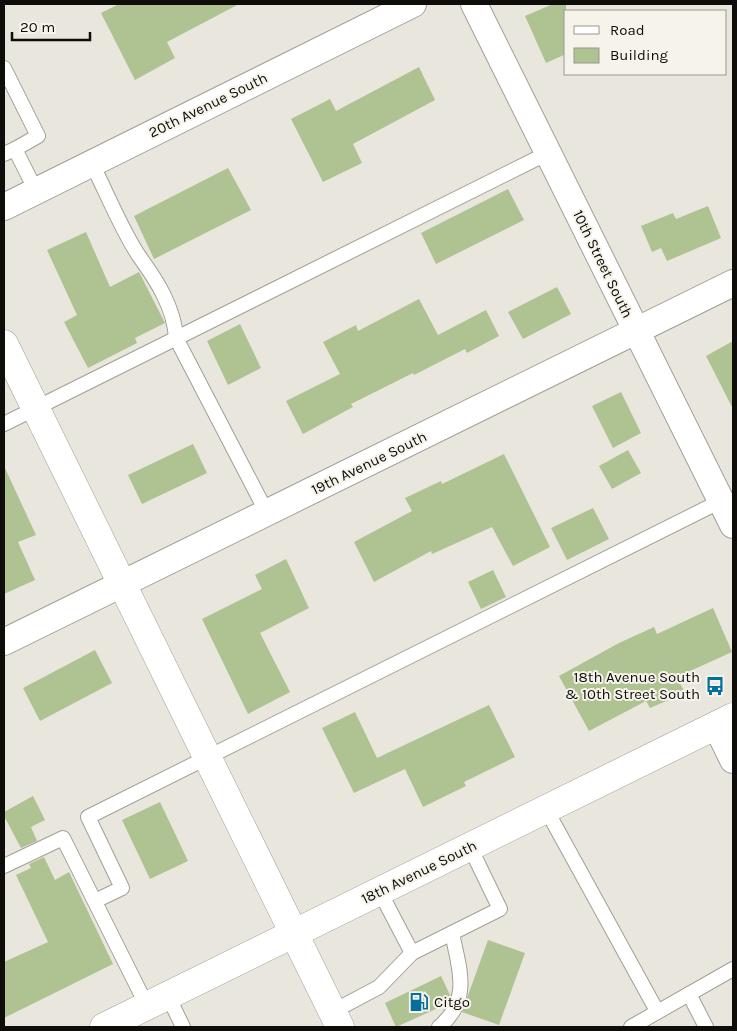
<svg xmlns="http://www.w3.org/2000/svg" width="737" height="1031" font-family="Karla,sans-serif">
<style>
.building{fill:#aec391}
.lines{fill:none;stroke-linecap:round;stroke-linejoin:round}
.service-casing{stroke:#a1a097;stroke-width:16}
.minor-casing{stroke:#a1a097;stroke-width:28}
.tertiary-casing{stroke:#a1a097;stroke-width:29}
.secondary-casing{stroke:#a1a097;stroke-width:29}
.service{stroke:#fff;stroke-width:14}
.minor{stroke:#fff;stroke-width:26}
.tertiary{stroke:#fff;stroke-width:28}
.secondary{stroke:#fff;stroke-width:28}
.labels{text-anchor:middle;stroke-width:4;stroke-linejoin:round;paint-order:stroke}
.street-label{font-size:15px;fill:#0e0d0a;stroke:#f5f3ea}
.poi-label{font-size:15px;fill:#0e0d0a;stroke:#f5f3ea;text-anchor:end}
</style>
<rect width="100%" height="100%" fill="#e8e6dd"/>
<g class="building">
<polygon points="119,4 239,4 167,42 175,58 135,80 101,13"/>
<polygon points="553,4 566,4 566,54 546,63 525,16"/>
<polygon points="419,67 435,100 353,144 362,163 323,182 291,119 330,99 336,111"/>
<polygon points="228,168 251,210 154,259 134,216"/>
<polygon points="508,189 524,220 436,264 421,233"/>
<polygon points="708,206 721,238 667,261 661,248 652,252 641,226 673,213 676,219"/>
<polygon points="86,232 110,287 139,272 165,323 135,338 137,343 88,368 64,322 77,315 47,250"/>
<polygon points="557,287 571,314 523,339 508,312"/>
<polygon points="419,299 438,335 486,310 499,336 467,353 465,349 414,375 413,373 351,404 353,407 303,434 286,401 340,374 323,342 356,325 358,331"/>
<polygon points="240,324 261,368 228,385 207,341"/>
<polygon points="733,341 733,409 706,356"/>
<polygon points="621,392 641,433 613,448 592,406"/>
<polygon points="193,444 207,473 142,504 128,475"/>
<polygon points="628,450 641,473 612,489 599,466"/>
<polygon points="504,454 550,547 513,566 492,527 432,554 431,551 374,582 354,542 412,511 405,498 441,481 442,484"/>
<polygon points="4,466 36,535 18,542 35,580 4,594"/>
<polygon points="593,508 609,539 567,560 551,528"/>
<polygon points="286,559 309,608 260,633 290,692 248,714 202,619 262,589 255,575"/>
<polygon points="493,570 506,597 481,609 468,582"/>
<polygon points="713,608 732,652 677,677 685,693 650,708 646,701 589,731 559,676 619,643 654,627 657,634"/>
<polygon points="95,650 112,683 40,721 23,688"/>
<polygon points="489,705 515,757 464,782 466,786 423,807 405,769 354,793 322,728 355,712 377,758"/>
<polygon points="33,796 45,820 31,827 37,841 21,848 4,816 4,812"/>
<polygon points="160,802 188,861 150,879 122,820"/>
<polygon points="44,857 55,880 69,872 113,964 4,1018 4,962 48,942 16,875 31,868 29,864"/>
<polygon points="488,940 525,953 499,1025 462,1012"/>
<polygon points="441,976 450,995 447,1004 396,1027 385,1003"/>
</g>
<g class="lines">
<g class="service-casing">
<g id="service">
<polyline points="4,68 38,136 15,149"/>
<polyline points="4,154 15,149 36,191"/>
<path d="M92,164c14,27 30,67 47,92 18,25 35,51 37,82l91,175"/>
<polyline points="4,424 548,153"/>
<polyline points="547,811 657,1011"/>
<polyline points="4,866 63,838 147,1006"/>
<polyline points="380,892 412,953"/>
<polyline points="95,901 122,888 88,817 721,501"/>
<polyline points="689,994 706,1027"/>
<polyline points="168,996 183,1027"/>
<polyline points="332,1012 379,987 412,953 500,909 470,847"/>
<path d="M439,1027c33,-27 20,-59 13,-94"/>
<polyline points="631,1027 733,969"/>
</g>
</g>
<g class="minor-casing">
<g id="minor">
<polyline points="474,4 733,525"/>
<polyline points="4,207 413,4"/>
<polyline points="4,642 733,283"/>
<polyline points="716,725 733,760"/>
</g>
</g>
<g class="tertiary-casing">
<polyline id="tertiary" points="104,1027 733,717"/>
</g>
<g class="secondary-casing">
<polyline id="secondary" points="4,344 340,1027"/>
</g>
<use href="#service" class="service"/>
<use href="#minor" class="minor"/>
<use href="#tertiary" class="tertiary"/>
<use href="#secondary" class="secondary"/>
</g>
<defs>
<g id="bus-bare" transform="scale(1.5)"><path d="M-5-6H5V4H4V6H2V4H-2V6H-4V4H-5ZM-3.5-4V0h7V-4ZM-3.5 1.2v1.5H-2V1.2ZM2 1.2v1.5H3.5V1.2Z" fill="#046f9c" stroke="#f5f3ea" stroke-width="2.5" paint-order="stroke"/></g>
<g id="fuel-bare" transform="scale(1.5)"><path d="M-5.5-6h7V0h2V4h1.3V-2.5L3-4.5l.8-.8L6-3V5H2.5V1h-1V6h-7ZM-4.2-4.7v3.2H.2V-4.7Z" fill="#046f9c" stroke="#f5f3ea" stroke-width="2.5" paint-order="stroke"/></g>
</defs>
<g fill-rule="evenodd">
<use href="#bus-bare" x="715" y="686"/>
<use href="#fuel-bare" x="419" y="1002"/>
</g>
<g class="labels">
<g class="street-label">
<text transform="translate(208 105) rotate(-26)" y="5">20th Avenue South</text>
<text transform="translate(603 264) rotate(64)" y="5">10th Street South</text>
<text transform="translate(369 463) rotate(-26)" y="5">19th Avenue South</text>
<text transform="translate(419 872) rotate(-26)" y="5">18th Avenue South</text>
</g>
<g class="poi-label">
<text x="700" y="682">18th Avenue South<tspan x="700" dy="17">&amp; 10th Street South</tspan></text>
<text x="434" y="1007" text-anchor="start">Citgo</text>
</g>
</g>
<rect width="737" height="1031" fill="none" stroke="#0e0d0a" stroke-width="10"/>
<rect x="564" y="10" width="162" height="65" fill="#f5f3ea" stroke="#999790"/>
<rect x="574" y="26" width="25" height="8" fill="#ffffff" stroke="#999790"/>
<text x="610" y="35" font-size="15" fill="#0e0d0a">Road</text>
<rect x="574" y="48" width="25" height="15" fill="#aec391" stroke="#999790"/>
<text x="610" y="60" font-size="15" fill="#0e0d0a">Building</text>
<path d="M12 32v8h78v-8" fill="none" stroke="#0e0d0a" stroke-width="2.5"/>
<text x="20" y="32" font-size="15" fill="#0e0d0a" stroke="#f5f3ea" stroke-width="4" paint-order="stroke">20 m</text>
</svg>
